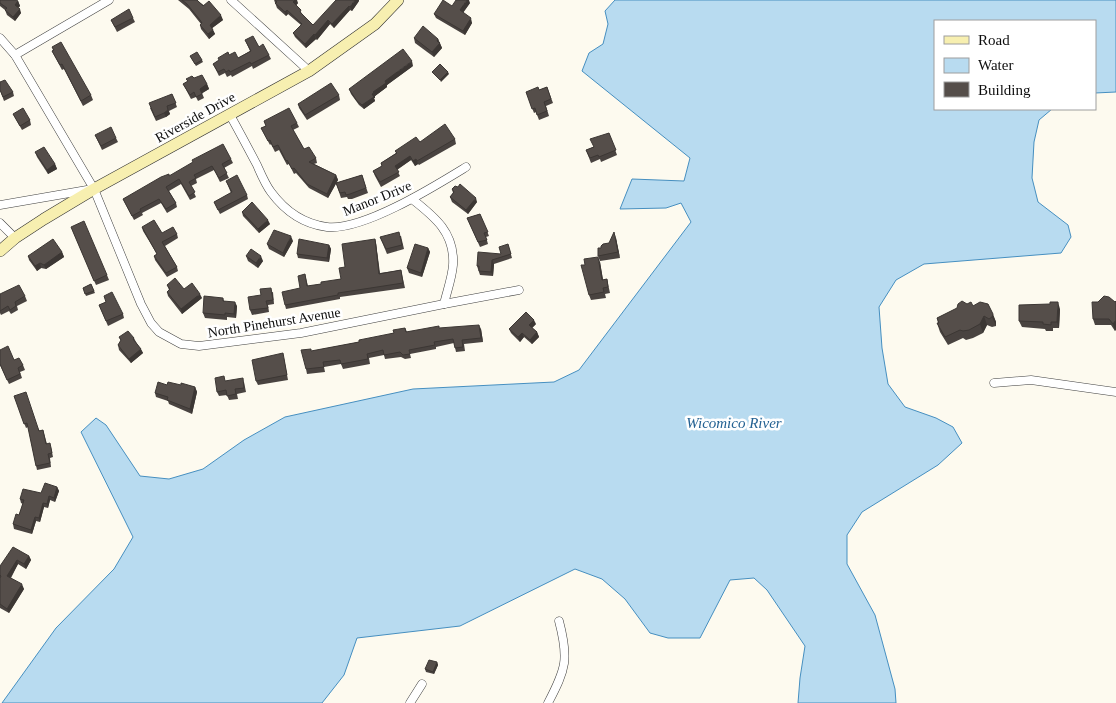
<svg xmlns="http://www.w3.org/2000/svg" width="1116" height="703" font-family="Georgia,serif">
<style>
.water{fill:#b8dbf0;stroke:#468fc0}
.lines{fill:none;stroke-linecap:round;stroke-linejoin:round}
.street-casing{stroke:#404040;stroke-width:9}
.secondary-casing{stroke:#2f2f2f;stroke-width:12}
.street{stroke:#fff;stroke-width:8}
.secondary{stroke:#f7efb0;stroke-width:11}
.wall{fill:#494340}
.shaded-wall{fill:#3c3734}
.building{fill:#554e4a;stroke:#3c3734}
.labels{text-anchor:middle;stroke-width:5;stroke-linejoin:round;paint-order:stroke}
.street-label{font-size:14px;fill:#0d0d0d;stroke:#fff}
.water-label{font-size:15px;font-style:italic;fill:#236192;stroke:#fff}
</style>
<rect width="100%" height="100%" fill="#fdfaef"/>
<polygon class="water" points="615,0 1116,0 1116,92 1095,93 1095,21 935,21 935,109 1052,109 1039,120 1034,142 1032,178 1038,202 1068,225 1071,237 1061,253 924,264 896,280 879,307 882,348 888,384 905,407 936,418 953,427 962,443 938,465 862,512 847,535 847,564 875,615 895,689 896,703 798,703 800,678 805,646 767,590 754,578 730,580 700,638 668,638 650,633 625,599 602,579 575,569 460,626 357,638 344,675 322,703 2,703 56,628 114,569 133,537 81,432 96,418 106,425 140,476 169,479 203,469 244,440 285,417 413,389 554,382 579,370 691,222 681,203 666,208 620,209 632,179 684,181 690,158 582,71 589,53 603,44 608,24 605,11"/>
<g class="lines">
<g class="street-casing">
<g id="street">
<polyline points="231,0 309,71"/>
<polyline points="0,38 15,55 94,189 141,304 151,323 159,332 181,344 199,346 301,333 444,304 519,290"/>
<polyline points="15,55 109,0"/>
<path d="M230,115c9,16 18,33 27,50 4,9 8,19 14,27 14,19 33,32 56,35 36,4 108,-41 139,-60"/>
<path d="M412,199c23,18 43,34 41,66 -1,13 -6,26 -9,39"/>
<polyline points="0,205 87,190"/>
<polyline points="0,223 15,238"/>
<polyline points="994,383 1031,380 1116,392"/>
<polyline points="410,703 422,684"/>
<path d="M548,703c18,-34 21,-44 11,-82"/>
</g>
</g>
<g class="secondary-casing">
<polyline id="secondary" points="0,251 15,238 44,219 94,189 309,71 375,24 398,0"/>
</g>
<use href="#street" class="street"/>
<use href="#secondary" class="secondary"/>
</g>
<g class="wall">
<polygon points="0,0 18,1 20,6 18,8 21,13 15,21 7,15 5,10 0,6"/>
<polygon points="178,0 197,0 223,20 212,28 215,34 209,39 201,29 200,25 201,24 189,9"/>
<polygon points="274,0 298,3 296,5 303,15 313,25 359,1 352,11 350,10 334,28 330,24 317,40 316,39 306,48 295,37 293,33 301,25 288,14 286,16 277,8"/>
<polygon points="470,3 463,13 472,23 465,35 436,18 434,14"/>
<polygon points="133,18 135,22 117,32 111,20"/>
<polygon points="414,38 438,39 442,48 434,57 415,43"/>
<polygon points="245,40 259,47 269,55 271,59 253,69 252,66 232,77 231,75 227,77 225,73 219,76 213,64 229,55 238,58 250,51"/>
<polygon points="52,47 91,95 93,100 83,106 64,69 62,70 54,55 52,51 53,50"/>
<polygon points="190,56 202,60 203,62 196,66"/>
<polygon points="413,66 387,85 387,87 375,96 375,98 374,98 375,101 364,109 359,105 351,94 349,89"/>
<polygon points="194,78 207,84 209,89 202,93 204,98 198,101 196,97 191,99 183,84 188,82 186,79"/>
<polygon points="547,87 553,103 546,106 549,116 539,120 536,112 534,113 526,92 539,90"/>
<polygon points="0,90 13,92 14,96 4,101"/>
<polygon points="172,94 177,107 169,111 170,114 166,117 156,121 150,108"/>
<polygon points="339,95 340,100 307,120 299,108 298,104"/>
<polygon points="13,114 30,120 31,125 22,130"/>
<polygon points="264,121 297,123 299,127 293,130 304,149 316,158 317,163 314,164 336,175 338,180 328,198 309,188 296,173 294,174 289,164 287,165 279,150 275,152 271,144 270,145 261,128 266,126"/>
<polygon points="609,133 617,155 601,162 600,159 591,163 586,150 593,147"/>
<polygon points="95,135 116,138 118,142 102,150"/>
<polygon points="455,139 456,144 419,165 418,164 415,166 411,160 397,170 400,176 381,187 375,176 373,171 382,166 381,163 396,153 395,151 420,142"/>
<polygon points="35,152 55,164 57,169 48,174 37,157"/>
<polygon points="231,159 233,163 224,168 229,178 220,182 214,170 196,179 197,183 191,186 196,197 190,200 181,184 169,191 176,203 177,207 167,213 161,203 142,213 143,215 134,220 125,203 123,199 169,176"/>
<polygon points="362,175 368,193 352,199 348,199 347,197 341,198 336,183"/>
<polygon points="226,181 247,195 248,199 220,214 214,202 231,193"/>
<polygon points="452,189 477,202 468,214 452,202 450,197 453,193"/>
<polygon points="242,212 270,224 259,233 243,216"/>
<polygon points="480,214 489,236 486,237 488,244 480,247 467,218"/>
<polygon points="71,227 107,275 109,280 96,285"/>
<polygon points="142,227 162,233 177,234 178,238 165,246 177,267 178,271 167,277 155,260 154,256 157,254 143,231"/>
<polygon points="401,236 404,249 387,254 380,237"/>
<polygon points="616,238 620,258 600,261 598,256 601,248 609,243"/>
<polygon points="375,239 376,243 380,273 401,270 405,288 340,297 340,299 286,309 285,305 300,288 305,274 308,286 321,284 341,279 345,267"/>
<polygon points="293,241 284,257 269,249 267,244"/>
<polygon points="508,244 512,258 494,264 493,276 480,275 477,266 501,254"/>
<polygon points="329,245 331,249 329,262 298,258 297,254"/>
<polygon points="428,248 430,252 422,277 409,273 407,268"/>
<polygon points="62,252 64,257 46,269 41,268 37,271 29,260 28,256"/>
<polygon points="246,256 263,261 258,268 248,261"/>
<polygon points="600,262 603,280 607,279 610,293 605,294 606,298 591,300 589,295"/>
<polygon points="91,284 95,293 86,296 83,288"/>
<polygon points="167,285 184,289 202,298 182,314 168,296 167,292 169,290"/>
<polygon points="273,292 274,304 268,305 269,312 252,315 250,310 261,295"/>
<polygon points="0,294 25,296 27,301 17,306 18,310 11,314 9,311 1,315 0,313"/>
<polygon points="223,298 224,301 237,306 236,318 227,317 227,320 205,318 203,313"/>
<polygon points="1116,301 1115,331 1111,325 1095,325 1093,319"/>
<polygon points="106,302 123,314 124,318 108,326 99,305"/>
<polygon points="967,304 973,306 988,304 996,322 996,326 992,327 987,325 983,333 973,338 966,340 963,338 948,345 940,332 937,323 938,323 937,318"/>
<polygon points="1060,309 1059,328 1053,328 1053,331 1046,331 1045,329 1022,327 1019,321"/>
<polygon points="536,324 532,328 537,332 539,337 532,344 524,337 520,342 511,333 509,329"/>
<polygon points="405,328 407,332 440,328 481,329 483,342 464,344 465,351 456,352 454,343 436,347 436,349 410,354 411,358 405,359 401,357 385,359 384,355 369,358 370,364 343,369 341,364 324,367 325,372 307,374 306,369 312,351 359,342 394,333"/>
<polygon points="119,337 134,338 136,342 143,353 131,363 119,350 118,345 121,341"/>
<polygon points="0,350 14,360 23,365 25,370 20,372 22,378 9,384 0,365"/>
<polygon points="284,358 288,380 258,385 256,381"/>
<polygon points="226,381 244,382 246,392 237,394 238,399 229,400 227,395 219,396 217,392"/>
<polygon points="167,385 181,385 195,387 197,392 192,414 169,404 168,401 156,397 155,393"/>
<polygon points="14,396 40,431 43,430 47,444 51,447 53,457 50,458 51,467 37,470 28,427 26,428"/>
<polygon points="57,487 59,491 55,502 50,500 48,508 44,507 40,522 36,521 32,534 14,529 13,524 19,515 23,504 21,503 20,499 41,493"/>
<polygon points="29,556 31,560 26,569 18,564 11,578 24,589 9,613 0,608 0,566"/>
<polygon points="437,662 438,665 434,674 426,672 425,669"/>
</g>
<g class="shaded-wall">
<polygon points="295,0 297,0 298,3 295,7 293,2"/>
<polygon points="355,0 359,0 359,1 352,11 350,7"/>
<polygon points="467,0 469,0 470,3 461,15 460,10"/>
<polygon points="18,1 20,6 16,10 15,5"/>
<polygon points="349,6 350,10 334,28 332,24"/>
<polygon points="20,9 21,13 15,21 13,17"/>
<polygon points="287,10 288,14 286,16 285,12"/>
<polygon points="221,15 223,20 211,29 210,25"/>
<polygon points="471,18 472,23 465,35 463,31"/>
<polygon points="328,20 330,24 317,40 315,35"/>
<polygon points="213,30 215,34 209,39 208,34"/>
<polygon points="314,34 316,39 306,48 305,44"/>
<polygon points="438,39 442,48 434,57 432,52 437,41"/>
<polygon points="412,61 413,66 387,85 387,87 375,96 375,98 374,98 375,101 364,109 362,105 372,94 373,92 385,81"/>
<polygon points="448,72 449,74 441,82 440,80"/>
<polygon points="207,84 209,89 201,94 200,89"/>
<polygon points="168,110 170,114 166,117 164,113"/>
<polygon points="410,156 411,160 396,170 395,166"/>
<polygon points="416,159 418,164 415,166 413,161"/>
<polygon points="55,164 57,169 48,174 47,170"/>
<polygon points="336,175 338,180 328,198 327,194"/>
<polygon points="476,198 477,202 468,214 466,210"/>
<polygon points="268,220 270,224 259,233 258,229"/>
<polygon points="614,232 616,238 620,258 618,252"/>
<polygon points="291,236 293,241 284,257 283,253"/>
<polygon points="375,239 376,243 380,278 379,274"/>
<polygon points="329,245 331,249 329,262 327,258"/>
<polygon points="428,248 430,252 422,277 421,273"/>
<polygon points="62,252 64,257 46,269 44,265"/>
<polygon points="261,256 263,261 258,268 256,263"/>
<polygon points="598,257 600,262 604,286 602,280"/>
<polygon points="492,260 494,264 493,276 491,272"/>
<polygon points="40,263 41,268 37,271 35,266"/>
<polygon points="200,294 202,298 182,314 181,309"/>
<polygon points="235,302 237,306 236,318 234,314"/>
<polygon points="1058,302 1060,309 1059,328 1057,322"/>
<polygon points="993,314 996,322 996,326 992,317"/>
<polygon points="984,316 987,325 983,333 980,324"/>
<polygon points="534,320 536,324 531,329 529,325"/>
<polygon points="1116,320 1116,330 1115,331 1113,324"/>
<polygon points="479,325 481,329 483,342 481,338"/>
<polygon points="537,332 539,337 532,344 530,340"/>
<polygon points="522,333 524,337 520,342 518,337"/>
<polygon points="141,349 143,353 131,363 129,359"/>
<polygon points="195,387 197,392 192,414 190,409"/>
<polygon points="57,487 59,491 55,502 54,498"/>
<polygon points="49,496 50,500 48,508 47,504"/>
<polygon points="43,503 44,507 40,522 39,518"/>
<polygon points="35,517 36,521 32,534 31,530"/>
<polygon points="29,556 31,560 26,569 24,564"/>
<polygon points="17,560 18,564 9,580 7,576"/>
<polygon points="22,584 24,589 9,613 7,609"/>
<polygon points="437,662 438,665 434,674 433,672"/>
</g>
<g class="building">
<polygon points="0,0 16,0 18,1 15,5 20,9 13,17 5,10 7,8 0,3"/>
<polygon points="182,0 197,0 203,6 209,1 221,15 210,25 213,30 208,34 200,25 202,23 200,20 187,4"/>
<polygon points="275,0 295,0 293,2 301,10 300,12 313,25 336,0 355,0 350,7 349,6 332,24 328,20 315,35 314,34 305,44 293,33 302,24 287,10 285,12 275,3 277,2"/>
<polygon points="443,0 452,6 456,0 467,0 460,10 471,18 463,31 434,14"/>
<polygon points="129,9 133,18 115,27 111,20"/>
<polygon points="423,26 438,39 437,41 440,43 432,52 414,38"/>
<polygon points="253,36 259,47 263,44 269,55 251,64 250,62 230,72 229,70 226,72 224,69 218,72 213,64 219,60 218,58 228,52 229,55 235,52 238,58 251,51 245,40"/>
<polygon points="61,42 91,95 81,101 62,64 60,65 52,51 54,50 52,47"/>
<polygon points="403,49 412,61 385,81 386,83 373,92 374,93 372,94 374,97 362,105 357,101 349,89"/>
<polygon points="197,52 202,60 195,64 190,56"/>
<polygon points="440,64 448,72 440,80 432,72"/>
<polygon points="202,75 207,84 200,89 202,94 196,97 194,92 190,95 183,84 188,81 186,79 192,76 194,78"/>
<polygon points="5,80 13,92 3,97 0,90 0,82"/>
<polygon points="331,83 339,95 305,115 298,104"/>
<polygon points="538,87 539,90 547,87 551,99 544,102 547,111 537,115 535,108 532,109 526,92"/>
<polygon points="172,94 176,103 167,106 168,110 164,113 155,117 149,103"/>
<polygon points="23,108 30,120 20,126 13,114"/>
<polygon points="289,108 297,123 291,126 304,149 309,147 316,158 309,162 336,175 327,194 307,184 294,168 292,169 287,160 286,161 278,145 273,147 270,140 268,141 261,128 266,126 264,121"/>
<polygon points="445,124 455,139 417,161 416,159 413,161 410,156 395,166 399,172 380,182 373,171 382,166 381,163 397,153 395,151 416,137 420,142"/>
<polygon points="111,127 116,138 101,146 95,135"/>
<polygon points="609,133 616,150 599,157 598,155 590,158 586,150 594,147 590,139"/>
<polygon points="223,144 231,159 222,164 227,173 219,178 212,166 194,175 196,178 189,182 195,192 189,196 179,179 166,187 176,203 166,209 159,199 140,209 141,211 132,216 123,199 161,177 169,174 169,176 193,162 192,160"/>
<polygon points="44,147 55,164 47,170 35,152"/>
<polygon points="237,175 247,195 218,210 214,202 232,192 226,181"/>
<polygon points="362,175 366,188 350,194 346,195 345,192 340,193 336,183"/>
<polygon points="460,184 476,198 466,210 450,197 454,192 452,189 455,186 458,187"/>
<polygon points="252,202 268,220 258,229 242,212"/>
<polygon points="480,214 488,232 484,233 487,240 478,242 467,218"/>
<polygon points="154,220 162,233 173,227 177,234 162,242 177,267 166,273 154,256 157,254 142,227"/>
<polygon points="84,221 107,275 94,281 71,227"/>
<polygon points="274,230 291,236 283,253 267,244"/>
<polygon points="399,232 402,245 386,249 380,237"/>
<polygon points="614,232 618,252 598,256 598,248 601,248 601,246 603,244 609,243"/>
<polygon points="53,239 62,252 44,265 40,263 35,266 28,256"/>
<polygon points="299,239 329,245 327,258 297,254"/>
<polygon points="375,239 379,274 401,270 403,283 338,293 338,295 285,305 282,292 300,288 298,276 305,274 307,286 321,284 321,282 341,279 339,268 345,267 342,244"/>
<polygon points="415,244 428,248 421,273 407,268"/>
<polygon points="508,244 511,254 492,260 491,272 479,271 479,266 477,266 478,252 501,254 499,247"/>
<polygon points="251,249 261,256 256,263 246,256"/>
<polygon points="598,257 602,280 607,279 608,287 603,288 604,292 589,295 581,265 585,265 584,259"/>
<polygon points="175,278 184,289 192,283 200,294 181,309 167,292 170,289 167,285"/>
<polygon points="91,284 94,291 85,294 83,288"/>
<polygon points="19,285 25,296 15,302 16,306 10,310 8,306 0,311 0,294"/>
<polygon points="271,288 273,300 266,301 268,308 250,310 248,297 261,295 260,289"/>
<polygon points="112,292 123,314 106,321 99,305 106,302 104,296"/>
<polygon points="204,296 223,298 223,301 235,302 234,314 225,313 225,315 203,313"/>
<polygon points="1104,296 1109,297 1115,302 1116,301 1116,320 1113,324 1109,319 1093,319 1092,302 1098,302"/>
<polygon points="962,301 967,304 971,302 973,306 980,302 988,304 993,314 992,317 989,319 984,316 980,324 969,330 963,331 960,330 945,337 937,323 939,323 937,318 957,308 958,304"/>
<polygon points="1050,302 1058,302 1057,322 1051,322 1051,325 1043,324 1043,322 1019,321 1019,305 1050,304"/>
<polygon points="526,312 534,320 529,325 537,332 530,340 522,333 518,337 509,329"/>
<polygon points="479,325 481,338 462,340 463,347 455,348 453,339 434,342 435,345 409,350 410,354 403,355 400,352 384,355 383,350 367,354 368,359 341,364 340,360 323,362 324,367 306,369 301,350 311,349 311,351 359,342 359,340 394,333 393,330 405,328 406,332 439,326 439,328"/>
<polygon points="128,331 134,338 133,339 141,349 129,359 118,345 121,340 119,337"/>
<polygon points="8,346 14,360 19,358 23,365 18,368 20,374 7,380 0,364 0,350"/>
<polygon points="283,353 287,375 256,381 252,360"/>
<polygon points="224,376 225,381 243,378 244,388 235,389 236,394 227,396 226,390 217,392 215,378"/>
<polygon points="158,382 167,385 168,382 181,385 181,383 195,387 190,409 167,400 168,397 155,393"/>
<polygon points="26,392 39,431 43,430 46,444 50,443 52,453 48,454 50,463 36,466 27,423 24,424 14,396"/>
<polygon points="45,483 57,487 54,498 49,496 47,504 43,503 39,518 35,517 31,530 13,524 16,514 19,515 24,500 20,499 23,489 41,493"/>
<polygon points="13,547 29,556 24,564 17,560 7,576 22,584 7,609 0,604 0,578 1,576 0,575 0,566"/>
<polygon points="429,660 437,662 433,672 425,669"/>
</g>
<g class="labels">
<g class="street-label">
<text transform="translate(195 117) rotate(-29)" y="5">Riverside Drive</text>
<text transform="translate(377 198) rotate(-22)" y="5">Manor Drive</text>
<text transform="translate(274 322) rotate(-9)" y="5">North Pinehurst Avenue</text>
</g>
<g class="water-label">
<text x="734" y="428">Wicomico River</text>
</g>
</g>
<rect x="934" y="20" width="162" height="90" fill="#ffffff" stroke="#9e9e9e"/>
<rect x="944" y="36" width="25" height="8" fill="#f7efb0" stroke="#9e9e9e"/>
<text x="978" y="45" font-size="15" fill="#0d0d0d">Road</text>
<rect x="944" y="58" width="25" height="15" fill="#b8dbf0" stroke="#9e9e9e"/>
<text x="978" y="70" font-size="15" fill="#0d0d0d">Water</text>
<rect x="944" y="82" width="25" height="15" fill="#554e4a" stroke="#9e9e9e"/>
<text x="978" y="95" font-size="15" fill="#0d0d0d">Building</text>
</svg>
